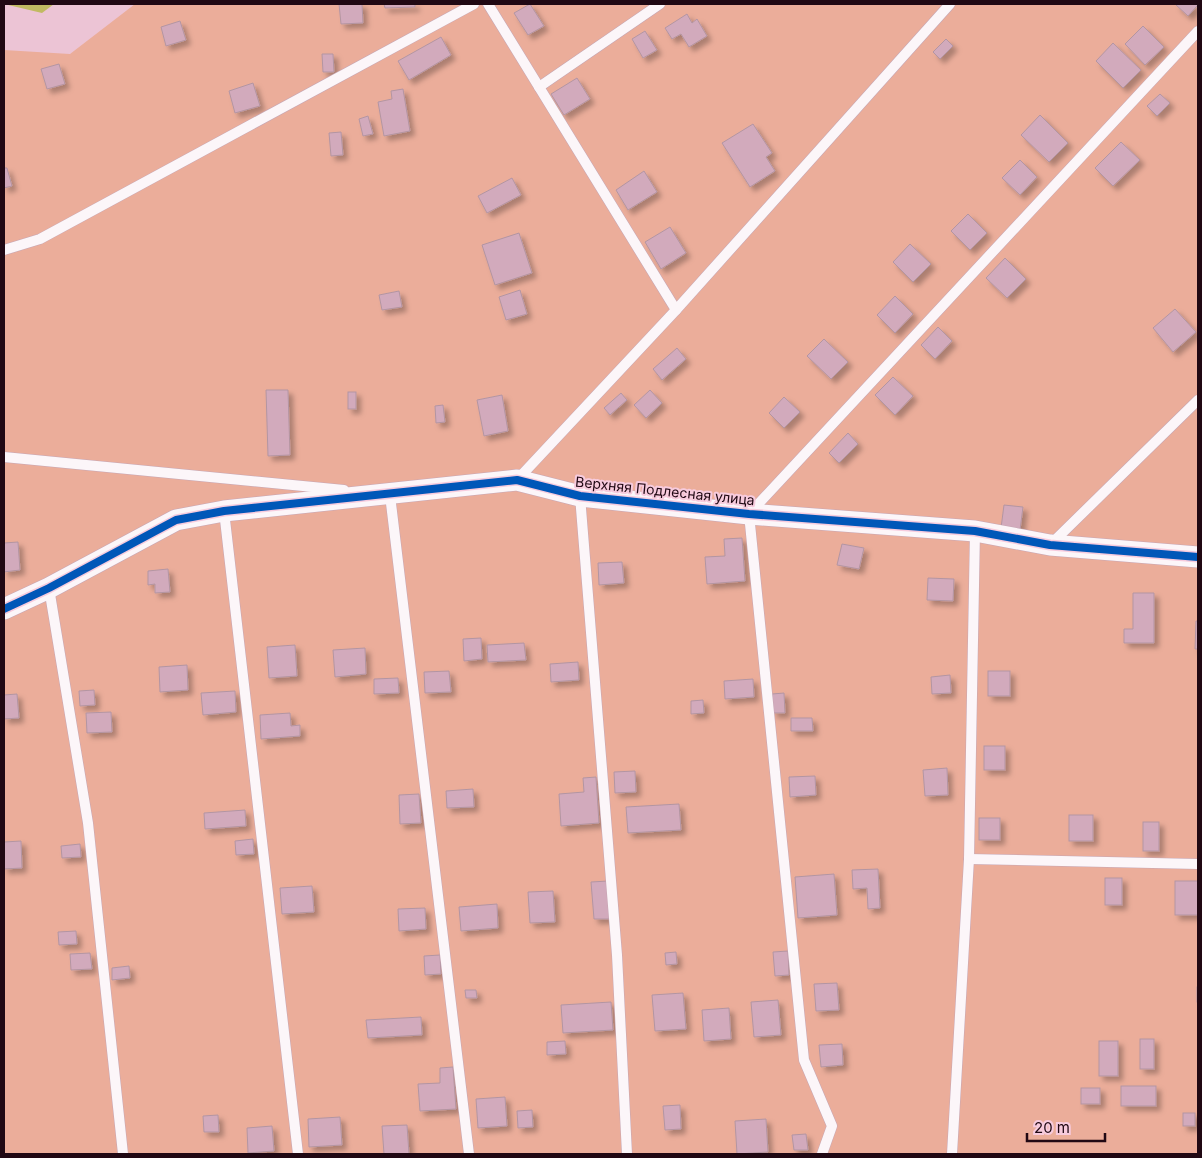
<svg xmlns="http://www.w3.org/2000/svg" width="1202" height="1158" font-family="Inter,sans-serif">
<style>
.green{fill:#ebad9a}
.water{fill:#c1ba62}
.building{fill:#d2aabc;stroke:#b395a2;filter:url(#shadow)}
.lines{fill:none;stroke-linecap:round;stroke-linejoin:round}
.service-casing{stroke:#c6a6b4;stroke-width:11}
.minor-casing{stroke:#c6a6b4;stroke-width:22}
.service{stroke:#fcf6f9;stroke-width:10}
.minor{stroke:#fcf6f9;stroke-width:21}
.cycleway-casing{stroke:#f7cbdd;stroke-width:11}
.cycleway{stroke:#0057b8;stroke-width:8}
.labels{text-anchor:middle;stroke-width:4;stroke-linejoin:round;paint-order:stroke}
.street-label{font-size:14px;fill:#200813;stroke:#f7cbdd}
</style>
<defs>
<filter id="shadow"><feDropShadow dx="4.5" dy="4.5" stdDeviation="2.5" flood-color="#0004"/></filter>
</defs>
<rect width="100%" height="100%" fill="#ecc4d5"/>
<polygon class="green" points="135,4 1198,4 1198,1154 4,1154 4,50 70,54"/>
<polygon class="water" points="4,4 54,4 42,13"/>
<g class="building">
<polygon points="339,4 362,4 363,23 341,24"/>
<polygon points="384,4 415,4 415,7 385,8"/>
<polygon points="530,4 544,26 528,35 514,13"/>
<polygon points="1175,4 1198,4 1198,5 1188,16"/>
<polygon points="687,14 692,23 697,19 707,36 689,47 681,34 672,39 665,28"/>
<polygon points="180,21 186,40 166,46 161,27"/>
<polygon points="1143,26 1164,47 1145,65 1125,44"/>
<polygon points="645,31 657,50 643,58 632,39"/>
<polygon points="441,37 451,55 409,80 398,61"/>
<polygon points="946,39 953,46 940,59 933,52"/>
<polygon points="1113,43 1141,70 1123,88 1096,61"/>
<polygon points="322,54 333,54 334,72 323,72"/>
<polygon points="59,64 65,84 47,89 41,69"/>
<polygon points="577,78 590,99 564,115 551,94"/>
<polygon points="253,83 260,106 235,113 229,91"/>
<polygon points="403,89 410,131 384,136 378,102 392,99 391,91"/>
<polygon points="1160,94 1170,103 1157,116 1147,106"/>
<polygon points="1040,115 1068,143 1049,162 1021,135"/>
<polygon points="368,116 373,134 363,136 359,119"/>
<polygon points="753,124 772,153 766,157 775,171 750,187 722,143"/>
<polygon points="341,132 343,155 331,156 329,133"/>
<polygon points="1121,142 1140,160 1113,186 1095,168"/>
<polygon points="1020,160 1037,177 1020,195 1002,178"/>
<polygon points="4,168 7,168 12,186 4,188"/>
<polygon points="644,171 657,192 628,210 616,190"/>
<polygon points="512,178 521,195 487,213 478,196"/>
<polygon points="968,214 987,233 970,250 951,231"/>
<polygon points="670,227 686,253 661,269 645,242"/>
<polygon points="519,233 532,273 495,285 482,245"/>
<polygon points="910,244 931,264 913,282 893,262"/>
<polygon points="1005,258 1026,279 1007,298 986,278"/>
<polygon points="520,290 527,314 506,320 499,297"/>
<polygon points="399,291 402,307 382,310 379,295"/>
<polygon points="895,296 913,314 895,333 877,315"/>
<polygon points="1175,309 1196,332 1173,352 1153,328"/>
<polygon points="938,327 952,341 935,359 921,345"/>
<polygon points="824,339 848,362 831,379 807,356"/>
<polygon points="677,348 686,359 662,380 653,369"/>
<polygon points="893,377 913,396 895,415 875,395"/>
<polygon points="266,390 288,390 290,455 268,456"/>
<polygon points="650,390 662,403 646,418 634,405"/>
<rect x="348" y="392" width="8" height="17"/>
<polygon points="621,393 627,400 610,415 604,408"/>
<polygon points="502,395 508,431 484,436 477,400"/>
<polygon points="784,397 800,412 784,428 769,413"/>
<polygon points="443,405 445,422 436,423 435,406"/>
<polygon points="848,433 858,444 839,463 829,453"/>
<polygon points="1004,505 1023,507 1020,530 1001,528"/>
<polygon points="742,538 745,581 707,584 705,557 725,556 724,539"/>
<polygon points="18,542 20,570 4,572 4,543"/>
<polygon points="842,544 864,548 859,569 837,565"/>
<polygon points="622,562 624,583 599,585 598,563"/>
<polygon points="168,569 170,592 155,593 155,584 148,585 148,571"/>
<polygon points="928,578 954,579 953,601 927,600"/>
<polygon points="1133,593 1154,593 1154,643 1124,643 1124,629 1133,629"/>
<polygon points="1196,621 1198,621 1198,649 1195,649"/>
<polygon points="481,638 482,659 464,661 463,639"/>
<polygon points="524,643 526,660 488,662 487,645"/>
<polygon points="295,645 297,676 269,678 267,647"/>
<polygon points="365,648 366,674 335,677 333,650"/>
<polygon points="578,662 579,680 551,682 550,664"/>
<polygon points="187,665 188,690 160,692 159,667"/>
<polygon points="449,671 451,692 425,693 424,672"/>
<rect x="988" y="671" width="22" height="25"/>
<polygon points="950,675 951,693 932,694 931,677"/>
<polygon points="398,678 399,693 374,694 374,679"/>
<polygon points="753,679 754,697 725,699 724,681"/>
<polygon points="94,690 95,705 80,706 79,691"/>
<polygon points="235,691 236,712 203,715 201,693"/>
<polygon points="784,693 785,713 773,713 772,694"/>
<polygon points="17,694 19,718 4,719 4,695"/>
<polygon points="703,700 704,713 691,714 691,701"/>
<polygon points="111,712 112,732 87,733 86,713"/>
<polygon points="290,713 291,726 300,725 300,736 261,739 260,715"/>
<polygon points="791,718 812,718 813,731 791,731"/>
<rect x="984" y="746" width="21" height="24"/>
<polygon points="947,768 948,795 925,796 923,770"/>
<polygon points="635,771 636,792 615,793 614,772"/>
<polygon points="815,776 816,795 790,797 789,777"/>
<polygon points="596,777 599,823 561,826 559,794 584,792 583,778"/>
<polygon points="473,789 474,807 447,808 446,791"/>
<polygon points="419,794 421,823 400,824 399,795"/>
<polygon points="679,804 681,830 628,833 626,807"/>
<polygon points="245,810 246,826 205,829 204,813"/>
<rect x="1069" y="815" width="24" height="26"/>
<rect x="979" y="818" width="21" height="22"/>
<rect x="1143" y="822" width="16" height="29"/>
<polygon points="253,839 254,854 236,855 235,841"/>
<polygon points="21,841 22,868 4,869 4,842"/>
<polygon points="80,844 81,857 62,858 61,846"/>
<polygon points="878,869 880,908 868,909 867,888 853,889 852,870"/>
<polygon points="834,874 837,915 798,918 795,877"/>
<rect x="1105" y="878" width="17" height="27"/>
<polygon points="608,881 610,919 594,919 591,882"/>
<rect x="1175" y="881" width="23" height="34"/>
<polygon points="312,886 314,912 282,914 280,888"/>
<polygon points="553,891 555,922 530,923 528,892"/>
<polygon points="497,904 498,928 461,931 459,907"/>
<polygon points="425,908 426,929 399,931 398,909"/>
<polygon points="76,931 77,944 59,945 58,932"/>
<polygon points="788,951 789,975 775,976 773,952"/>
<polygon points="676,952 677,964 666,965 665,953"/>
<polygon points="90,953 92,969 71,970 70,954"/>
<polygon points="440,955 441,974 425,975 424,956"/>
<polygon points="129,966 130,978 112,980 112,968"/>
<polygon points="837,983 839,1010 816,1011 814,984"/>
<rect x="1197" y="987" width="1" height="15"/>
<polygon points="465,990 476,990 477,998 466,998"/>
<polygon points="683,993 686,1029 655,1031 652,995"/>
<polygon points="778,1000 781,1035 754,1037 751,1002"/>
<polygon points="611,1002 613,1030 563,1033 561,1005"/>
<polygon points="729,1008 731,1039 704,1041 702,1010"/>
<polygon points="421,1017 422,1035 368,1038 366,1020"/>
<rect x="1140" y="1039" width="14" height="30"/>
<polygon points="565,1041 566,1054 547,1055 547,1042"/>
<rect x="1099" y="1041" width="19" height="35"/>
<polygon points="842,1044 843,1065 821,1067 819,1045"/>
<polygon points="453,1067 456,1109 420,1111 418,1084 440,1083 440,1068"/>
<rect x="1121" y="1086" width="35" height="20"/>
<rect x="1081" y="1088" width="19" height="16"/>
<polygon points="505,1097 507,1126 478,1128 476,1099"/>
<polygon points="680,1105 681,1129 665,1130 663,1106"/>
<polygon points="532,1110 533,1127 518,1128 517,1111"/>
<rect x="1183" y="1113" width="12" height="13"/>
<polygon points="218,1115 219,1132 204,1132 203,1116"/>
<polygon points="340,1117 342,1145 309,1147 308,1119"/>
<polygon points="766,1119 768,1152 737,1154 735,1121"/>
<polygon points="407,1125 409,1154 384,1154 382,1126"/>
<polygon points="272,1126 274,1151 248,1153 247,1128"/>
<polygon points="806,1134 808,1150 794,1150 792,1135"/>
</g>
<g class="lines">
<g class="service-casing">
<g id="service">
<polyline points="488,4 676,310"/>
<polyline points="539,87 660,4"/>
<polyline points="4,250 40,239 474,4"/>
<polyline points="4,457 344,490"/>
<polyline points="517,480 676,310 950,4"/>
<polyline points="388,494 390,495 469,1154"/>
<polyline points="580,496 617,955 627,1154"/>
<polyline points="224,511 298,1154"/>
<polyline points="1051,544 1198,400"/>
<polyline points="49,588 88,823 123,1154"/>
<polyline points="969,859 1198,864"/>
<polyline points="822,1154 832,1126 804,1060 749,514 1198,31"/>
<polyline points="952,1154 969,859 975,531"/>
</g>
</g>
<g class="minor-casing">
<polyline id="minor" points="4,609 49,588 176,520 224,511 517,480 580,496 749,514 975,531 1050,545 1198,557"/>
</g>
<use href="#service" class="service"/>
<use href="#minor" class="minor"/>
<g class="cycleway-casing">
<polyline id="cycleway" points="4,609 49,588 176,520 224,511 517,480 580,496 749,514 975,531 1050,545 1198,557"/>
</g>
<use href="#cycleway" class="cycleway"/>
</g>
<g class="labels">
<g class="street-label">
<text transform="translate(665 491) rotate(6)" y="5">Верхняя Подлесная улица</text>
</g>
</g>
<rect width="1202" height="1158" fill="none" stroke="#200813" stroke-width="10"/>
<path d="M1027 1133v8h78v-8" fill="none" stroke="#200813" stroke-width="2.5"/>
<text x="1034" y="1133" font-size="15" fill="#200813" stroke="#f7cbdd" stroke-width="4" paint-order="stroke">20 m</text>
</svg>
